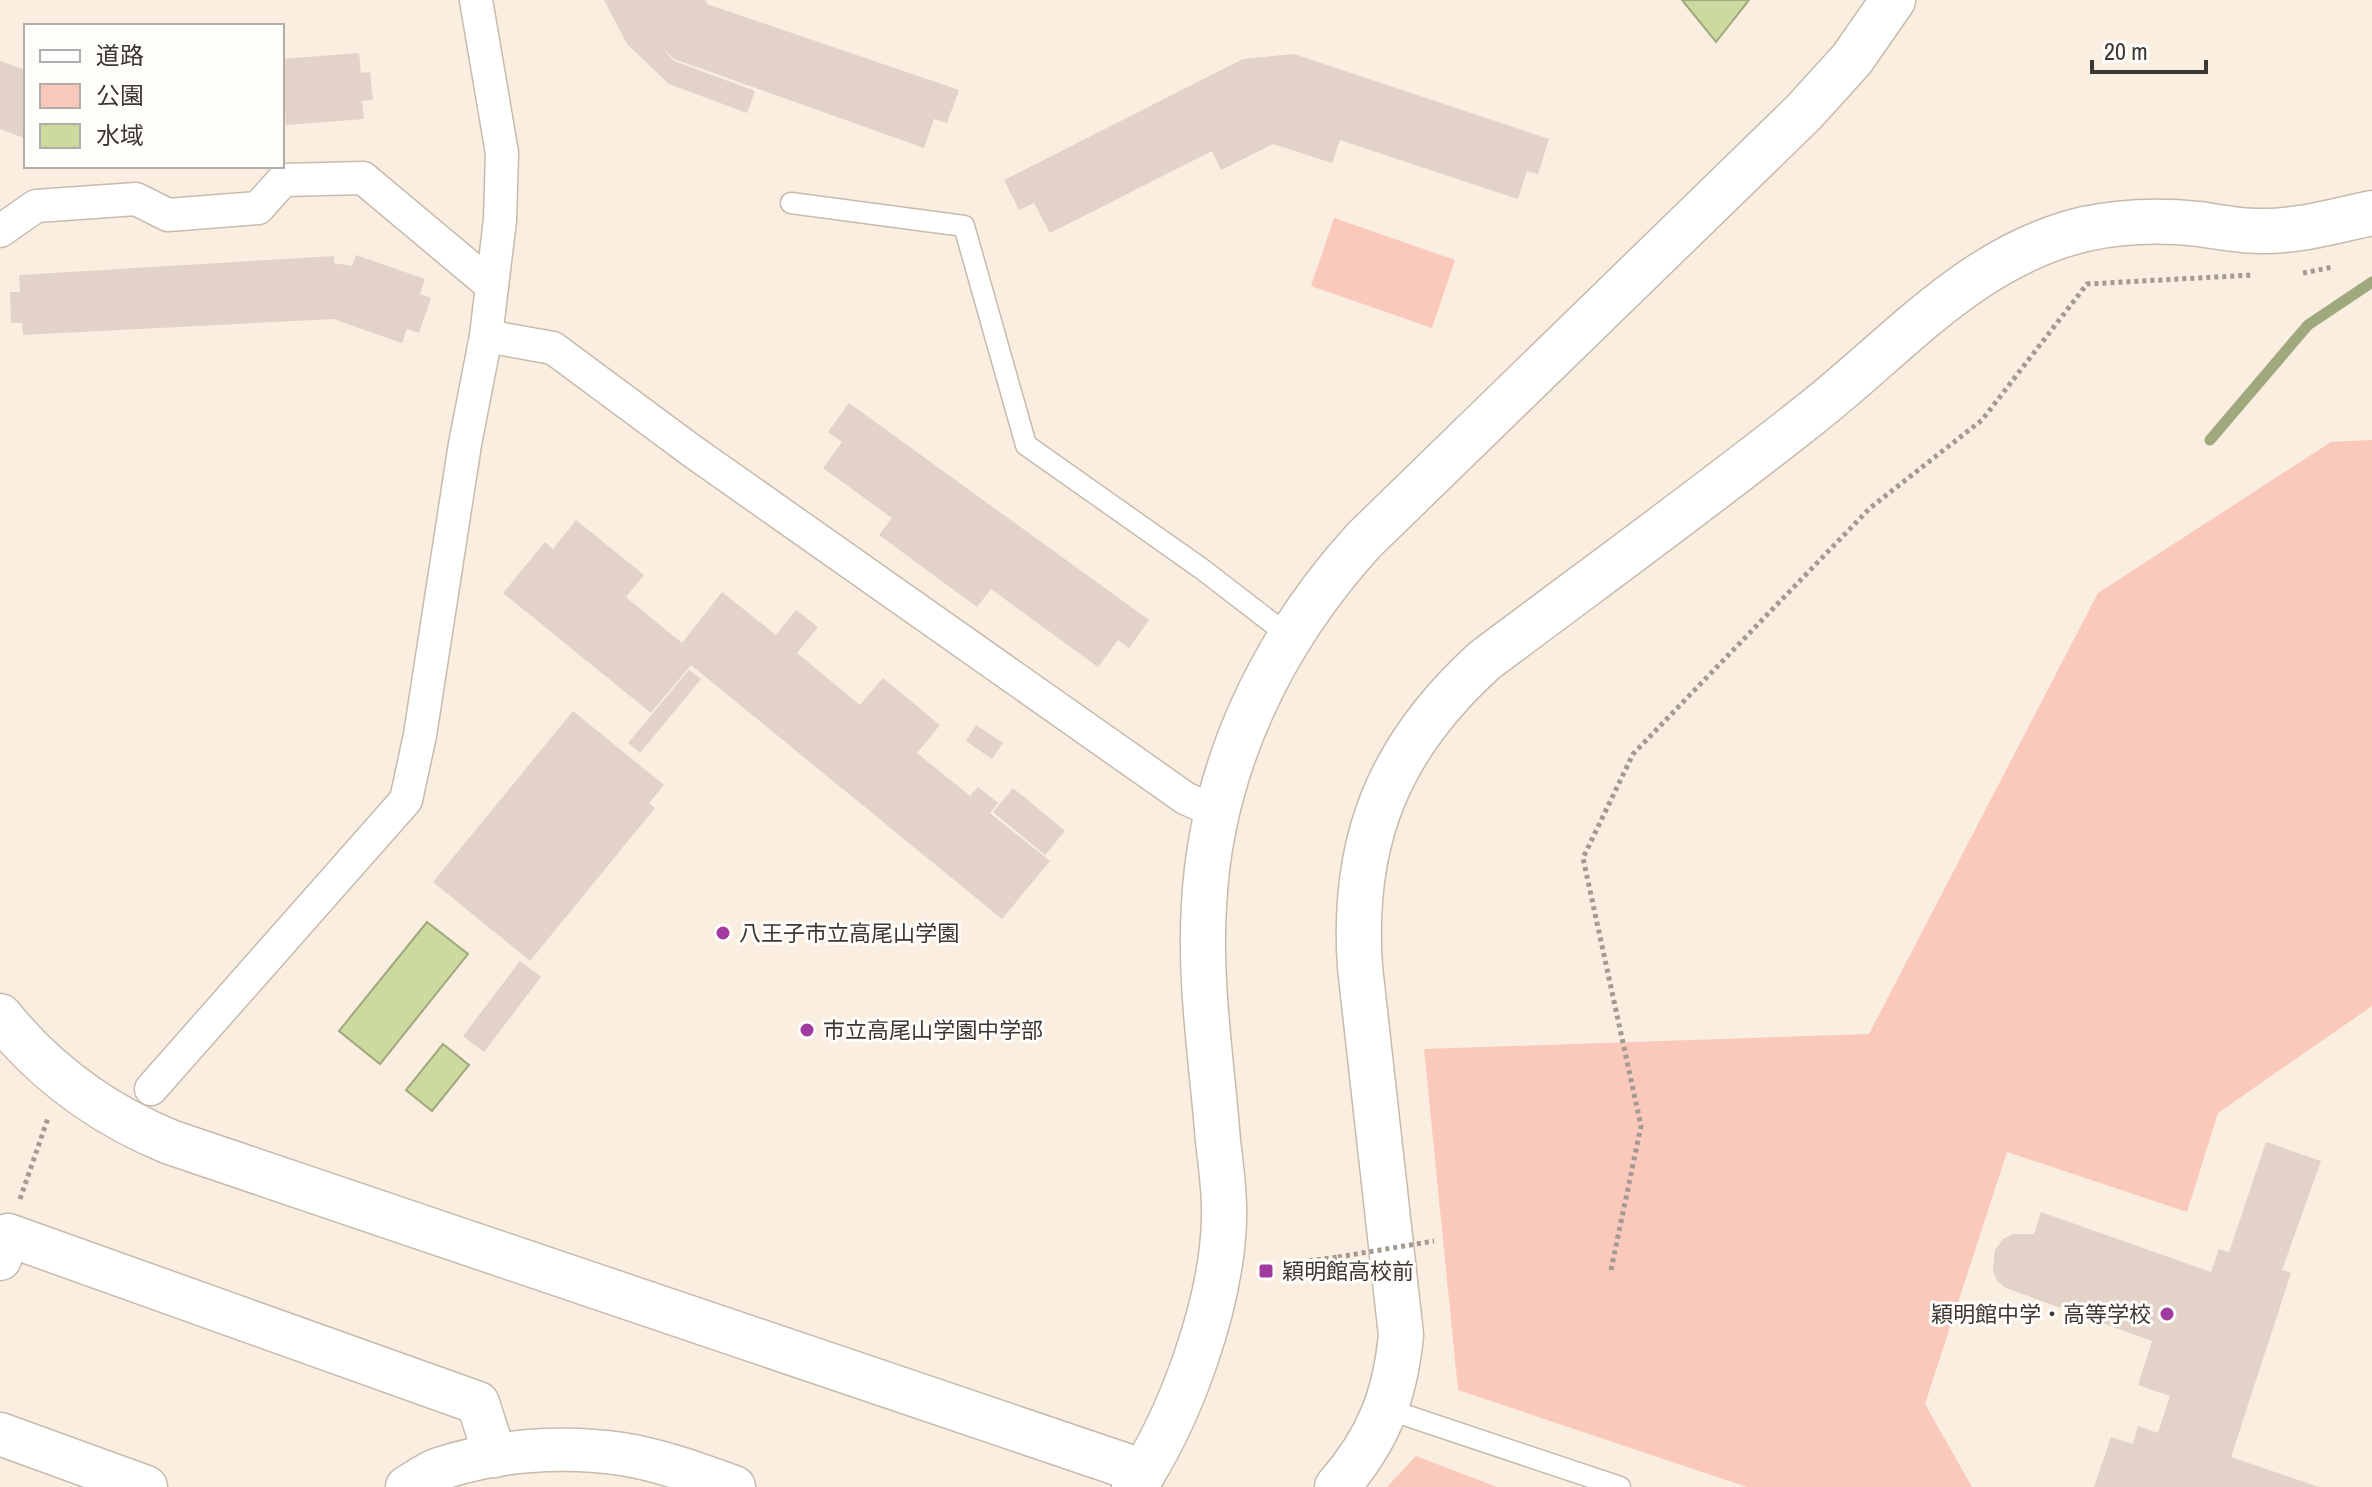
<svg xmlns="http://www.w3.org/2000/svg" width="2372" height="1487" font-family="'Archivo Narrow','Noto Sans JP',sans-serif">
<style>
.green{fill:#fbc8bc}
.water{fill:#ccd99f;stroke:#a0a87e;stroke-width:2}
.lines{fill:none;stroke-linecap:round;stroke-linejoin:round}
.stream{stroke:#a0a87e;stroke-width:11}
.building{fill:#e2d2c8}
.service-casing{stroke:#c6bbad;stroke-width:23}
.pedestrian-casing{stroke:#c6bbad;stroke-width:35}
.minor-casing{stroke:#c6bbad;stroke-width:45}
.tertiary-casing{stroke:#c6bbad;stroke-width:47}
.path{stroke:#a39b91;stroke-width:5;stroke-dasharray:4 4;stroke-linecap:butt}
.service{stroke:#fff;stroke-width:20}
.pedestrian{stroke:#fff;stroke-width:32}
.minor{stroke:#fff;stroke-width:42}
.tertiary{stroke:#fff;stroke-width:44}
.path-bridge{stroke:#a39b91;stroke-width:5;stroke-dasharray:4 4;stroke-linecap:butt}
.poi-dot{fill:#a23b9f;stroke:#fffdfa;stroke-width:3}
.labels{text-anchor:middle;stroke-width:6;stroke-linejoin:round;paint-order:stroke}
.poi-label{font-size:22px;fill:#3b3731;stroke:#fffdfa;text-anchor:start}
</style>
<rect width="100%" height="100%" fill="#f9eee0"/>
<g class="green">
<polygon points="1334,218 1455,260 1432,328 1311,286"/>
<polygon points="2372,440 2372,1006 2218,1113 2187,1212 2007,1152 1925,1404 1972,1487 1747,1487 1458,1390 1424,1049 1869,1034 2098,593 2331,442"/>
<polygon points="1416,1456 1497,1487 1387,1487"/>
</g>
<g class="water">
<polygon points="1682,0 1749,0 1716,42"/>
<polygon points="427,922 468,954 380,1064 339,1031"/>
<polygon points="443,1044 469,1065 432,1111 406,1090"/>
</g>
<g class="lines">
<polyline class="stream" points="2210,440 2308,325 2372,282"/>
</g>
<g class="building">
<polygon points="604,0 705,0 707,4 959,90 947,123 934,119 924,148 674,59 659,44 674,61 755,91 747,113 669,84 627,44"/>
<polygon points="359,53 361,73 370,72 373,100 362,101 364,119 286,125 285,112 282,113 282,59"/>
<polygon points="1294,54 1549,139 1538,174 1527,171 1518,199 1340,140 1332,163 1273,144 1221,170 1212,151 1050,233 1034,203 1019,210 1004,180 1243,59"/>
<polygon points="0,61 26,70 26,139 0,129"/>
<polygon points="356,255 425,279 420,294 431,298 419,333 407,329 402,343 333,319 23,335 22,323 11,323 10,292 20,292 19,275 334,256 334,263 352,266"/>
<polygon points="849,403 1149,620 1129,648 1118,640 1098,667 991,589 977,607 879,535 892,518 823,468 842,442 828,432"/>
<polygon points="576,520 644,575 626,597 682,643 722,592 776,635 796,610 818,627 797,653 860,705 883,678 940,725 917,753 970,796 978,787 998,803 990,813 1050,861 1002,919 691,665 651,713 503,593 545,542 553,549"/>
<polygon points="689,670 701,679 640,753 628,743"/>
<polygon points="573,711 664,785 649,803 655,808 530,961 433,882"/>
<polygon points="976,725 1003,743 992,759 966,741"/>
<polygon points="1013,788 1065,831 1045,855 993,812"/>
<polygon points="520,961 541,977 484,1052 463,1036"/>
<polygon points="2266,1142 2321,1161 2282,1270 2291,1273 2231,1457 2319,1487 2094,1487 2111,1437 2133,1444 2138,1426 2158,1433 2170,1396 2138,1385 2152,1341 2006,1288 1997,1281 1993,1270 1995,1250 2003,1239 2013,1234 2034,1234 2041,1212 2211,1272 2219,1249 2229,1252"/>
</g>
<g class="lines">
<g class="service-casing">
<g id="service">
<polyline points="791,203 964,226 1026,445 1202,569 1289,636"/>
<polyline points="1387,1409 1620,1487"/>
</g>
</g>
<g class="pedestrian-casing">
<g id="pedestrian">
<polyline points="0,231 36,206 136,199 168,215 258,208 283,180 363,178 492,286"/>
<polyline points="486,336 553,348 692,451 1185,798 1217,813"/>
<polyline points="151,1089 406,800 420,735 465,444 486,336 500,220 502,153 476,0"/>
</g>
</g>
<g class="minor-casing">
<g id="minor">
<polyline points="0,1259 8,1235 478,1403 495,1456"/>
<polyline points="0,1434 146,1487"/>
<path d="M407,1487c10,-6 21,-14 32,-18 57,-19 124,-24 183,-15 38,6 76,20 112,33"/>
</g>
</g>
<g class="tertiary-casing">
<g id="tertiary">
<path d="M0,1016c45,56 104,99 170,126l974,330"/>
<path d="M1134,1487c47,-70 88,-184 90,-268 1,-26 -3,-52 -6,-78 -6,-78 -19,-158 -14,-236 7,-138 68,-264 160,-365l440,-428 48,-53 41,-59"/>
<path d="M1337,1487c41,-47 58,-90 64,-152l-41,-368c-9,-128 30,-221 125,-307 108,-81 217,-160 323,-244 89,-69 162,-160 277,-187 37,-8 77,-9 114,-5 20,3 40,7 60,7 39,1 75,-10 113,-18"/>
</g>
</g>
<g class="path">
<polyline points="2303,273 2333,267"/>
<polyline points="20,1199 48,1118"/>
<polyline points="1293,1263 1338,1257"/>
<polyline points="1611,1270 1641,1126 1583,858 1633,754 1870,508 1982,420 2087,284 2253,275"/>
</g>
<use href="#service" class="service"/>
<use href="#pedestrian" class="pedestrian"/>
<use href="#minor" class="minor"/>
<use href="#tertiary" class="tertiary"/>
<polyline class="path-bridge" points="1338,1257 1434,1241"/>
</g>
<g class="poi-dot">
<circle cx="723" cy="933" r="8"/>
<circle cx="807" cy="1030" r="8"/>
<rect x="1258" y="1263" width="16" height="16" rx="4"/>
<circle cx="2167" cy="1314" r="8"/>
</g>
<g class="labels">
<g class="poi-label">
<text x="739" y="941">八王子市立高尾山学園</text>
<text x="823" y="1038">市立高尾山学園中学部</text>
<text x="1282" y="1279">穎明館高校前</text>
<text x="2151" y="1322" text-anchor="end">穎明館中学・高等学校</text>
</g>
</g>
<rect x="24" y="24" width="260" height="144" fill="#fffdfa" stroke="#b1aeaa" stroke-width="2"/>
<rect x="40" y="50" width="40" height="12" fill="#ffffff" stroke="#b1aeaa" stroke-width="2"/>
<text x="96" y="64" font-size="24" fill="#3b3731">道路</text>
<rect x="40" y="84" width="40" height="24" fill="#fbc8bc" stroke="#b1aeaa" stroke-width="2"/>
<text x="96" y="104" font-size="24" fill="#3b3731">公園</text>
<rect x="40" y="124" width="40" height="24" fill="#ccd99f" stroke="#b1aeaa" stroke-width="2"/>
<text x="96" y="144" font-size="24" fill="#3b3731">水域</text>
<path d="M2092 60v12h114v-12" fill="none" stroke="#3b3731" stroke-width="4"/>
<text x="2104" y="60" font-size="24" fill="#3b3731" stroke="#fffdfa" stroke-width="6" paint-order="stroke">20 m</text>
</svg>
